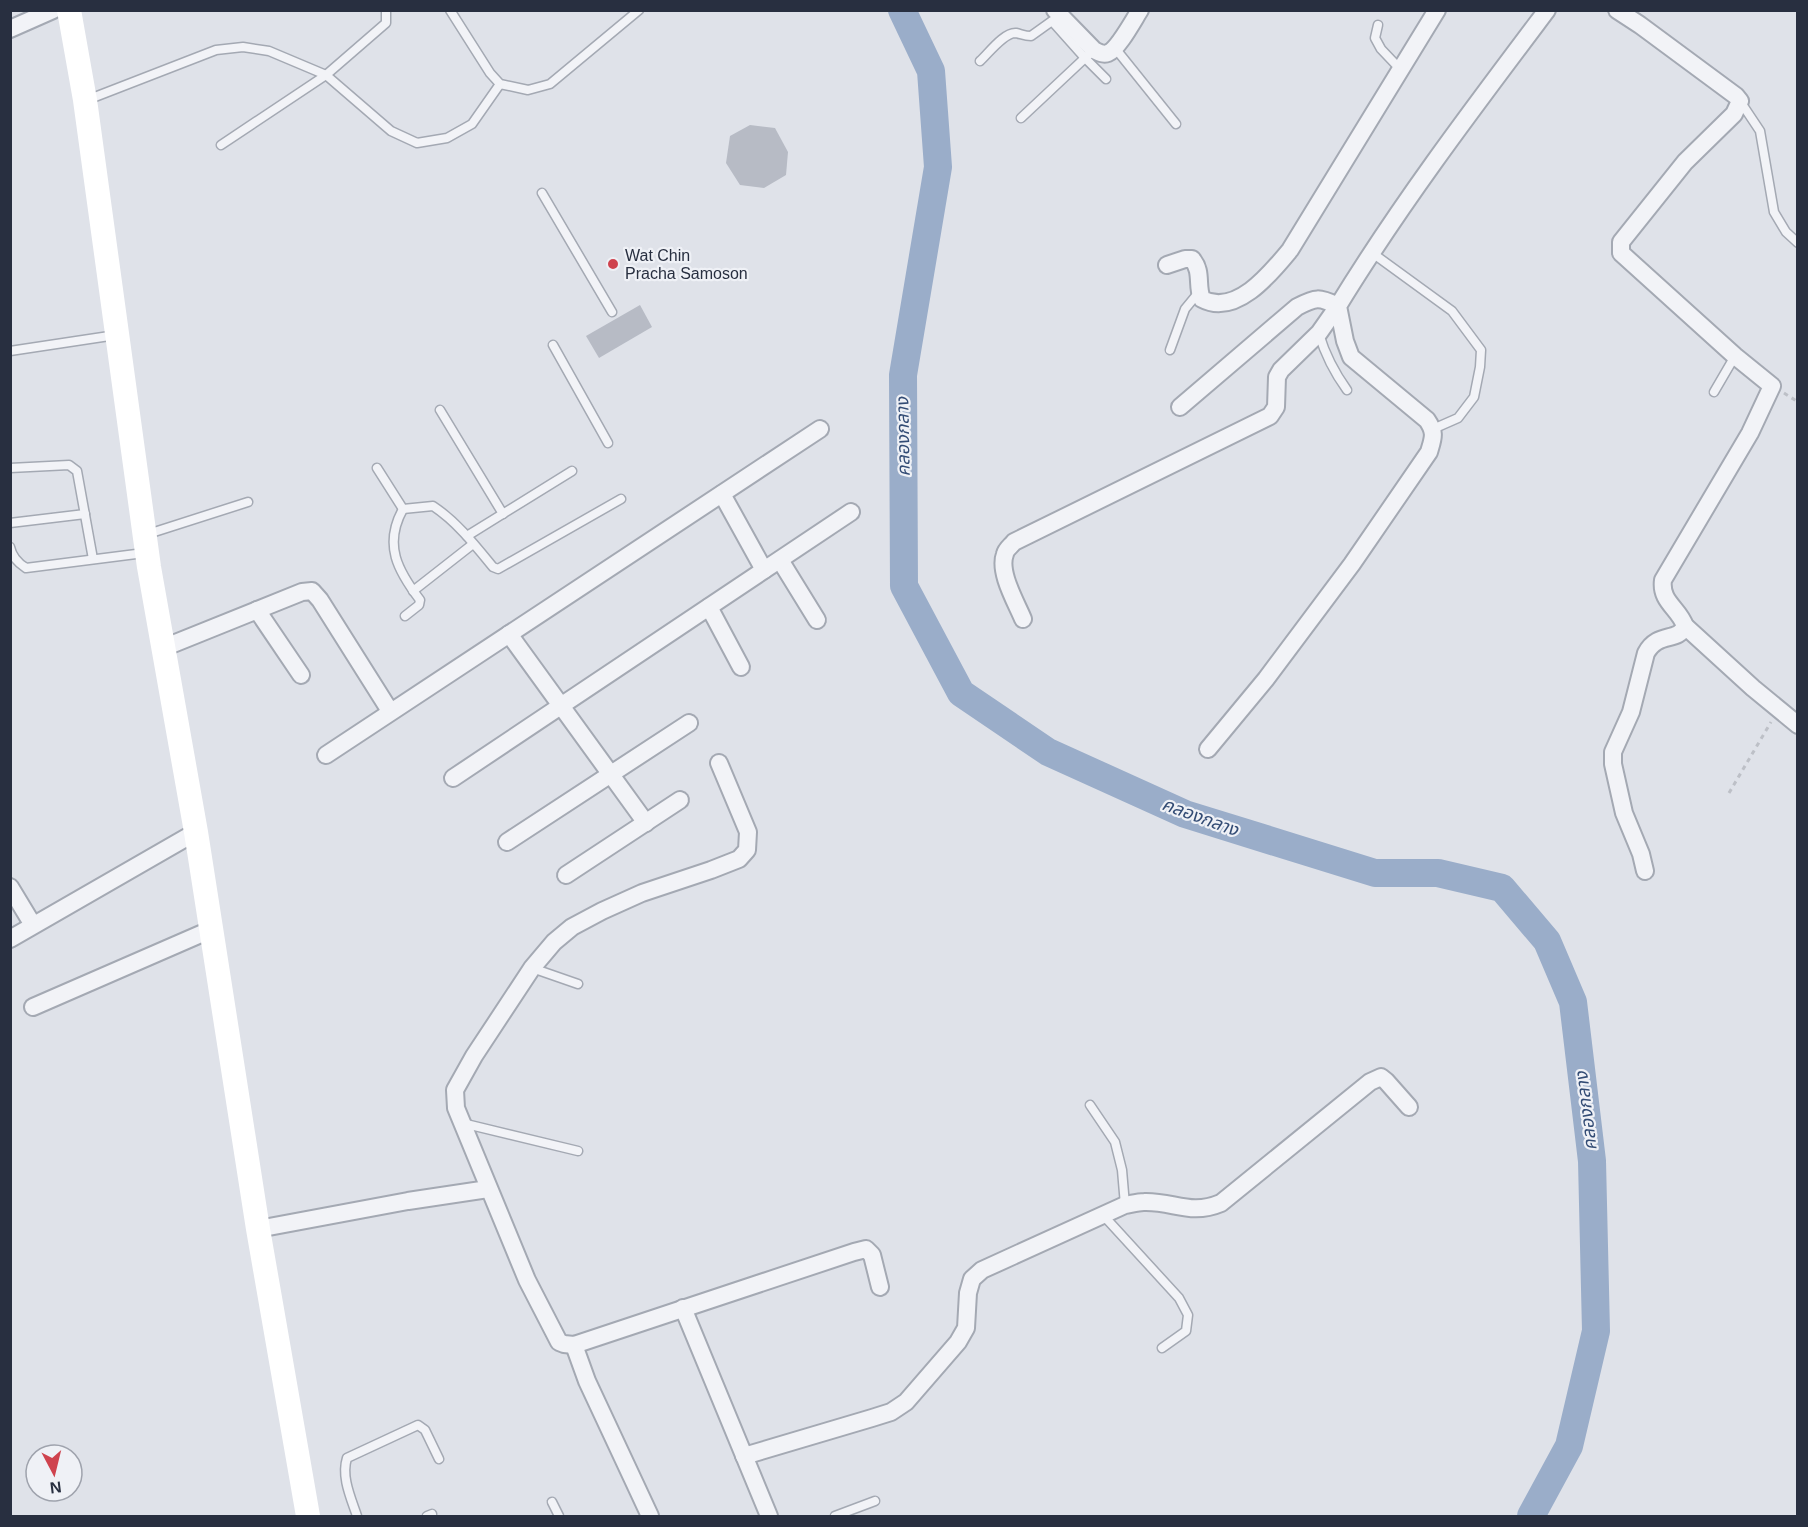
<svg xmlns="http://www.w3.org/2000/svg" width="1808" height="1527" font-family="Arial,'Noto Sans Thai',sans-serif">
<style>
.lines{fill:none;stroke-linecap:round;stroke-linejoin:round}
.river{stroke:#9aadc9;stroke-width:28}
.building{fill:#b7bbc5}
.service-casing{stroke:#a4a9b3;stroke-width:11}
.minor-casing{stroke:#a4a9b3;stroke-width:20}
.path{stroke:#bdc0c7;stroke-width:3;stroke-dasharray:4.5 4.5;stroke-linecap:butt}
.service{stroke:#f2f3f7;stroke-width:8}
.minor{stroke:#f2f3f7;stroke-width:16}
.secondary{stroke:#fff;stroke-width:24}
.poi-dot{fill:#cf434e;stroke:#eff1f6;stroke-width:2}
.labels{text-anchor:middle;stroke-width:4.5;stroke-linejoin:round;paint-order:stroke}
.poi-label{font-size:16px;fill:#282f40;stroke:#eff1f6;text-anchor:start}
.water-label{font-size:18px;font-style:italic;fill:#324b74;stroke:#eff1f6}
</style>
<rect width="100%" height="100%" fill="#dfe2e9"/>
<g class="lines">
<polyline class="river" points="902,10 931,71 938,167 903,375 904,586 961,693 1048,752 1185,814 1375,873 1438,873 1502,888 1547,941 1573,1002 1592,1161 1596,1331 1569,1446 1531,1516"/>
</g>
<g class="building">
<polygon points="750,125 775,128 788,152 786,175 764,188 740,185 726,163 730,136"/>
<polygon points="640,305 652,327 599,358 586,336"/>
</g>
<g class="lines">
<g class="service-casing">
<g id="service">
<polyline points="450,10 490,73 500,84 528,90 550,84 639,10"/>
<polyline points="1378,25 1375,38 1381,49 1401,70"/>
<polyline points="1115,48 1176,124"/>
<path d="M980,61c8,-7 24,-29 36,-28 5,1 9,3 15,3l21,-15 33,37 9,-8"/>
<polyline points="87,100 216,50 243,47 269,51 326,75 391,131 417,143 447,138 472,124 500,84"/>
<polyline points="1740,101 1760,131 1774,212 1786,232 1798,243"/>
<polyline points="1021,118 1085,58 1106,79"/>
<polyline points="221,145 326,75 386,23 386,10"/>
<polyline points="542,193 612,312"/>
<polyline points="1371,252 1452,311 1481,350 1480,367 1474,397 1458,418 1433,429"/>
<path d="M1319,334c6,20 15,38 28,56"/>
<polyline points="553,345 608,443"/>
<polyline points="1170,350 1185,309 1199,292"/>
<polyline points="10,351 116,335"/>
<polyline points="1714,392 1735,356"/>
<polyline points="440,410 503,514"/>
<polyline points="10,468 69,465 77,471 93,559"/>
<path d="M377,468l26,41 30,-3c24,16 42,39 60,61l5,2 123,-70"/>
<path d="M403,509c-20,36 -5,62 17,91l-1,5 -14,11"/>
<polyline points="10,523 85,514"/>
<polyline points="148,534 248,502"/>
<polyline points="467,536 572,471"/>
<path d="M10,547c2,10 8,16 16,21l118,-15"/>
<polyline points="413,591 473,544"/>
<polyline points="532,968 578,984"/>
<polyline points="1090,1105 1115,1142 1122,1170 1125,1205"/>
<polyline points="462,1123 578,1151"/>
<polyline points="1103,1215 1179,1298 1188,1315 1186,1331 1162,1348"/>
<polyline points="552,1502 559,1516"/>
<path d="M357,1516c-6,-18 -16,-39 -10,-58l71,-33 7,5 14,29"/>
<polyline points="427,1516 432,1514"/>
<polyline points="835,1516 875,1501"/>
</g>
</g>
<g class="minor-casing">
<g id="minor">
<path d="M1055,10l39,40c4,2 9,5 14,3 10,-4 25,-32 32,-43"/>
<path d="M1617,10l23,15 96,71 4,5 -6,13 -49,48 -64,80v11l114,103 37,30 -22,47 -87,147c-3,22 16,28 22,46 -7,17 -27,5 -39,27l-15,59 -18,40v12l11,49 17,41 4,17"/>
<polyline points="10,29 53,10"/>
<path d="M1167,265l18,-6h7c11,13 4,26 10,40 34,18 69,-26 88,-49l147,-240"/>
<polyline points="722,494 764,570"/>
<polyline points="780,560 817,620"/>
<polyline points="709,607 741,667"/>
<polyline points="257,610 301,675"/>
<path d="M1023,619c-7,-17 -25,-47 -18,-65 1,-5 6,-8 9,-12l256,-126 6,-9 1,-30 4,-7 38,-37 19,-27c-19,-9 -22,-9 -41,1l-117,100"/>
<polyline points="1685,626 1753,688 1798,725"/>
<polyline points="509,634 646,823"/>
<polyline points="163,648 302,592 312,591 320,600 390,711"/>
<path d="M1208,749l58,-70 86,-115 77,-112c4,-14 7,-19 -2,-32l-76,-63 -6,-16 -7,-35c63,-103 136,-199 209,-296"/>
<polyline points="326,755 820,429"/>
<polyline points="719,763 748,832 747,850 739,859 711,870 642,893 602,911 572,927 554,942 532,968 474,1056 455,1090 456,1108 527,1280 559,1342 564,1344 574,1345 854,1252 866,1249 872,1255 880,1287"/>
<polyline points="453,778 851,512"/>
<polyline points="507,842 689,723"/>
<polyline points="566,875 680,800"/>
<polyline points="10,887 33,925"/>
<polyline points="10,939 196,832"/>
<polyline points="33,1007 210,930"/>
<polyline points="258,1229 408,1201 488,1189"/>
<polyline points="683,1308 769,1516"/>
<polyline points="574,1345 587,1381 650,1516"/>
<path d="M744,1456l128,-38 19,-6 15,-10 52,-60 8,-14 2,-35 4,-14 10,-9 143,-65c6,-1 13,-3 19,-3 30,-1 46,14 77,1l149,-121 11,-5 5,4 23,26"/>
</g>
</g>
<g class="path">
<polyline points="1784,393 1798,402"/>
<polyline points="1729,793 1771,722"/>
</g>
<use href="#service" class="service"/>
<use href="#minor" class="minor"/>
<polyline class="secondary" points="69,10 85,100 149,567 196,832 258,1229 308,1516"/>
</g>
<circle class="poi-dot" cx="613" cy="264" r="6"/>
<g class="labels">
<g class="poi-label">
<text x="625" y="261">Wat Chin<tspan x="625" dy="18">Pracha Samoson</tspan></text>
</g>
<g class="water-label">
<text transform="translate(903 437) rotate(-91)" y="6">คลองกลาง</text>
<text transform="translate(1200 817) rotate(20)" y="6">คลองกลาง</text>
<text transform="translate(1586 1111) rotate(-97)" y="6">คลองกลาง</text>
</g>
</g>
<rect width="1808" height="1527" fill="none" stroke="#282f40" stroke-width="24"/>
<g transform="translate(54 1473) rotate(173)"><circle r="28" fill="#eff1f6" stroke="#9fa3ad" stroke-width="1.5"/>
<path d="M0-4.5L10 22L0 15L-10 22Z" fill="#cf434e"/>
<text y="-9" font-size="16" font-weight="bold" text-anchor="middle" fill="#282f40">N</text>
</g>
</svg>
